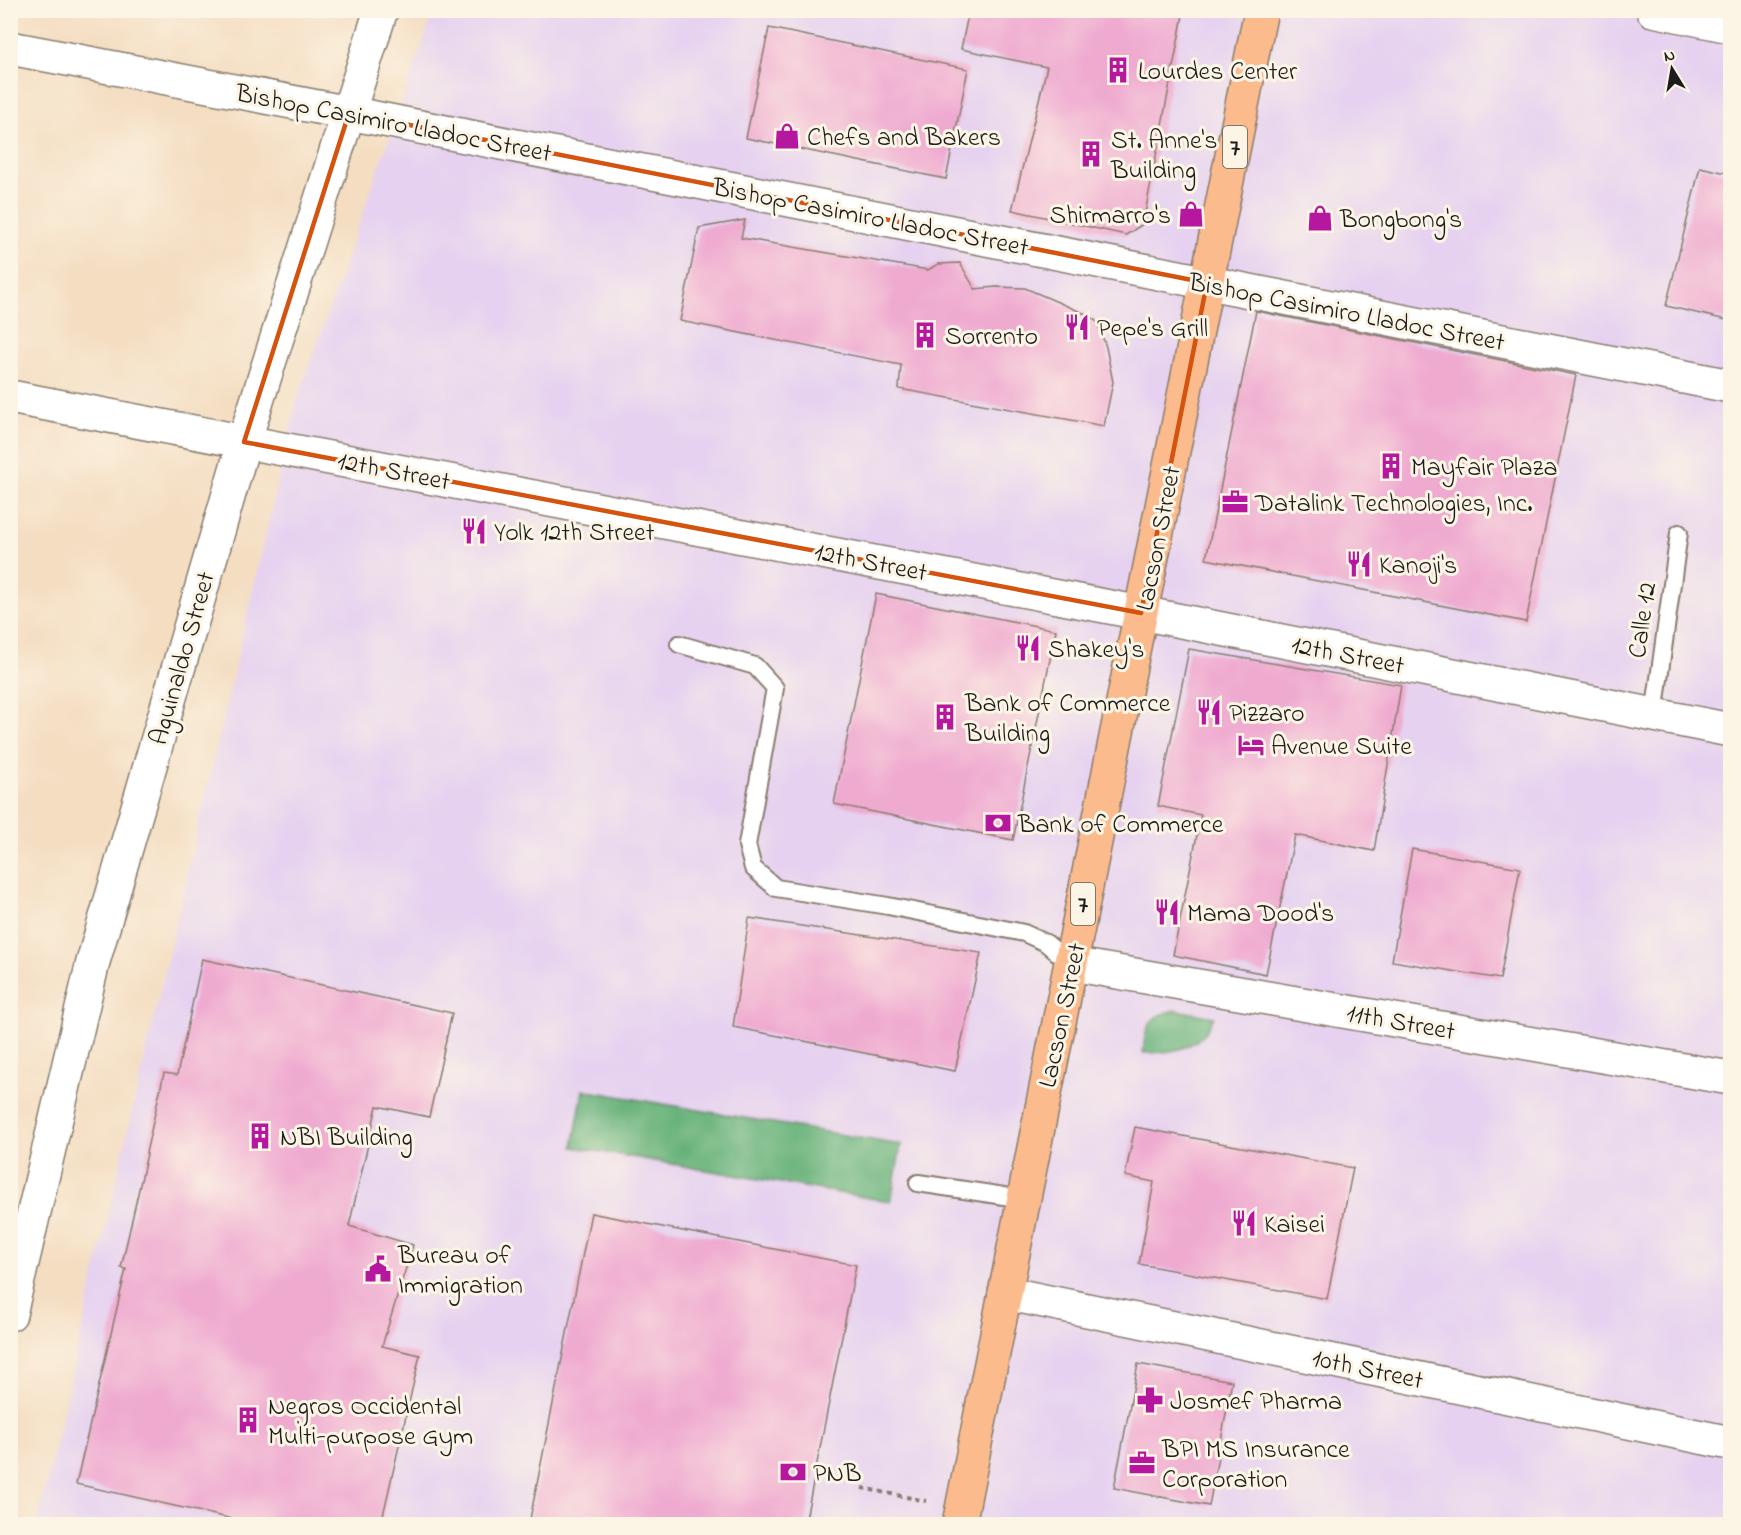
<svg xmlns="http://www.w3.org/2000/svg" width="1741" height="1535" font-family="'Indie Flower',sans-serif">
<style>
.built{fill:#e6d2f0}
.forest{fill:#68b27a;stroke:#42674b;stroke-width:1.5}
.building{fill:#efaad0}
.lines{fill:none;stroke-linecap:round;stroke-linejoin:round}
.service-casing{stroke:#887c6e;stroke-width:20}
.minor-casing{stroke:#887c6e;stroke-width:36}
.tertiary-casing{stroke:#887c6e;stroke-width:36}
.primary-casing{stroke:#887c6e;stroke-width:36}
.path{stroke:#887c6e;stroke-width:4;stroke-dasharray:4.5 4.5;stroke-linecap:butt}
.service{stroke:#fff;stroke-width:16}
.minor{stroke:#fff;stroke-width:33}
.tertiary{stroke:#fff;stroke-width:33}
.primary{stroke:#fbbb8d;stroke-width:33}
.marked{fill:none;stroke:#d4530e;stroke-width:4.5;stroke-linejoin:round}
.labels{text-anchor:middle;stroke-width:6;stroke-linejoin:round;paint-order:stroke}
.shield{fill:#fcf5e5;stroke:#5f5d58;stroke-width:1.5}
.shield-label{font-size:24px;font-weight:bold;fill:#1c1c1c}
.poi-label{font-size:26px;fill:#1c1c1c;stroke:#fcf5e5;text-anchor:start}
.street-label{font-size:26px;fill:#1c1c1c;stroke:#fcf5e5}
</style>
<rect width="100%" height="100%" fill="#fcf5e5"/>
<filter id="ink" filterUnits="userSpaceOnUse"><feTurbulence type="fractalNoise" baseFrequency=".0167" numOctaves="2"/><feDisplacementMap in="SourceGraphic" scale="12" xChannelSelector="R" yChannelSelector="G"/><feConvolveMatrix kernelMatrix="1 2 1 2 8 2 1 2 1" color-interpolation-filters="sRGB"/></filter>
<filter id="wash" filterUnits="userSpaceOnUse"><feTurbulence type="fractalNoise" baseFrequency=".008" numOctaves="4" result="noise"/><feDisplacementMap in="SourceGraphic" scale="24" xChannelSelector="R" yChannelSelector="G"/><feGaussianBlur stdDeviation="1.35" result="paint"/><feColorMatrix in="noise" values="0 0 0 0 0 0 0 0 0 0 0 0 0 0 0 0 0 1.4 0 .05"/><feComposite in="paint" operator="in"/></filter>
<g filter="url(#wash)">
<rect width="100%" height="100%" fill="#f4ddc1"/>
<polygon class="built" points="434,11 1730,11 1730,1524 37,1524 296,403"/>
<g class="forest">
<path d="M1176,1010l38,7c-4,6 -7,16 -13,20 -16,15 -38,16 -58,16 2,-26 5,-38 33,-43z"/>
<polygon points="583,1090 901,1145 891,1202 573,1147"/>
</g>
<g id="blocks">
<g class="building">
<polygon points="969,10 1184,10 1143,224 1126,235 1012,210 1047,67 961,49"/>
<polygon points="769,28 968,69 946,179 746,138"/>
<polygon points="1700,167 1731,174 1731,321 1666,306"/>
<polygon points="745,220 741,238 928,270 938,264 960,263 975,289 996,287 1025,288 1088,315 1097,322 1106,347 1113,382 1104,426 899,389 901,365 680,321 699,228"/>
<polygon points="1256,311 1576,375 1526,622 1206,559"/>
<polygon points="876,594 1056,630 1013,840 834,804"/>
<polygon points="1189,649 1401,685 1374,851 1295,835 1266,974 1173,955 1201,815 1158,806"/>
<polygon points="1412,849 1520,868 1500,979 1392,961"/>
<polygon points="749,918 981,953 955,1071 733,1027"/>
<polygon points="202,959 452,1013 429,1117 377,1106 349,1226 413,1245 382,1346 420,1355 381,1524 255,1524 76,1484 126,1269 121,1268 147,1154 146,1153 164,1073 177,1075"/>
<polygon points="1135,1127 1353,1168 1327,1299 1139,1264 1154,1182 1125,1176"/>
<polygon points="591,1213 856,1265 805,1524 529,1524"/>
<polygon points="1138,1364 1232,1381 1209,1506 1114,1488"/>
</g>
</g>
</g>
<g filter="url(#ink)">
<use href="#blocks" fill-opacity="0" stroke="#887c6e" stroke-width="1.5"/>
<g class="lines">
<g class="service-casing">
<g id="service">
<polyline points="679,644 755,666 775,688 747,845 753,868 776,888 888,906 1024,933 1046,943 1071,964"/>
<polyline points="1654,715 1679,533"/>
<polyline points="918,1183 1024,1199"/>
</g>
</g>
<g class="minor-casing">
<g id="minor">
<polyline points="1653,10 1730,26"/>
<polyline points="10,397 1141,613 1730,730"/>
<polyline points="1071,964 1730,1078"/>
<polyline points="1005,1293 1730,1443"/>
<polyline points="10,1314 93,962 244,442 381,10"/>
</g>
</g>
<g class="tertiary-casing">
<polyline id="tertiary" points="10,48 349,113 1730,386"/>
</g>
<g class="primary-casing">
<polyline id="primary" points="959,1524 1261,10"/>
</g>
<polyline class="path" points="862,1488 926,1501"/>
<use href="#service" class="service"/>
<use href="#minor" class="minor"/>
<use href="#tertiary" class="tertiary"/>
<use href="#primary" class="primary"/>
</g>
</g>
<path class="marked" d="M349,113l858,170 -66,330 -897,-171z"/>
<defs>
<g id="building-bare" transform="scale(2.07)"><path d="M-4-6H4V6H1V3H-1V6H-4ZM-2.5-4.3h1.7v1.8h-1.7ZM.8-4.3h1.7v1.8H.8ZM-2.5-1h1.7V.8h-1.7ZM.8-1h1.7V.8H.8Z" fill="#b5179e" stroke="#fcf5e5" stroke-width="2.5" paint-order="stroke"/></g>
<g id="shop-bare" transform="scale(2.07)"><path d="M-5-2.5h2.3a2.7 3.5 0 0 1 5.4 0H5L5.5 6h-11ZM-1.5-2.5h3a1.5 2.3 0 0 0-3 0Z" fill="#b5179e" stroke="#fcf5e5" stroke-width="2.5" paint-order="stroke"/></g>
<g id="restaurant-bare" transform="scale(2.07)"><path d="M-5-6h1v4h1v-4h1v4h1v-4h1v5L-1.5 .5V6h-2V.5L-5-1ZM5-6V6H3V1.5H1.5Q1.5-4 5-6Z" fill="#b5179e" stroke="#fcf5e5" stroke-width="2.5" paint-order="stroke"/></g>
<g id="office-bare" transform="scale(2.07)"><path d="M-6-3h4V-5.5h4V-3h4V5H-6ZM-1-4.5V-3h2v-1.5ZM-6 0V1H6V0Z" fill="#b5179e" stroke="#fcf5e5" stroke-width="2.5" paint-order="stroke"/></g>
<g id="hotel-bare" transform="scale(2.07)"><path d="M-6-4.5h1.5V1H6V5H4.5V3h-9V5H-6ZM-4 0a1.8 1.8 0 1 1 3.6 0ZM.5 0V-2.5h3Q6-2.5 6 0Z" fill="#b5179e" stroke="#fcf5e5" stroke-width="2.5" paint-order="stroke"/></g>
<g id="bank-bare" transform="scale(2.07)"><path d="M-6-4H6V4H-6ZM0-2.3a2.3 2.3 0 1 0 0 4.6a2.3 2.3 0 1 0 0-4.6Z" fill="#b5179e" stroke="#fcf5e5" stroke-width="2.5" paint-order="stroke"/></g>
<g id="civic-bare" transform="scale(2.07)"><path d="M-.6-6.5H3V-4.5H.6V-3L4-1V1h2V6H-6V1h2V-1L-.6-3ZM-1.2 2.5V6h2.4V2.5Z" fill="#b5179e" stroke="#fcf5e5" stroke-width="2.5" paint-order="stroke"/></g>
<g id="pharmacy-bare" transform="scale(2.07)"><path d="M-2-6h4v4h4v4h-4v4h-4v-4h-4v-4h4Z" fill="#b5179e" stroke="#fcf5e5" stroke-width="2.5" paint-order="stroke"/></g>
</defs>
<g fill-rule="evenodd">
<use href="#building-bare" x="1118" y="70"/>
<use href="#shop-bare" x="787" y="136"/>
<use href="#building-bare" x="1091" y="154"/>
<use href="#shop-bare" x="1191" y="214"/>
<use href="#shop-bare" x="1320" y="218"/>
<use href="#restaurant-bare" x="1077" y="327"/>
<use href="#building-bare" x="925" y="335"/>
<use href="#building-bare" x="1391" y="466"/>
<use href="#office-bare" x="1235" y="502"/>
<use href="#restaurant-bare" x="474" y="531"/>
<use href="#restaurant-bare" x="1359" y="564"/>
<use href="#restaurant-bare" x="1028" y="648"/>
<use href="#restaurant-bare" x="1209" y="712"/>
<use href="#building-bare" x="945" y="717"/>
<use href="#hotel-bare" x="1251" y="745"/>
<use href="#bank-bare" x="998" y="823"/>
<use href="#restaurant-bare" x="1167" y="912"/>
<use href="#building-bare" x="260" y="1136"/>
<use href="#restaurant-bare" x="1244" y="1223"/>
<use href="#civic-bare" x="378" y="1269"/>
<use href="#pharmacy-bare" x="1150" y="1400"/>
<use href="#building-bare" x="248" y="1420"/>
<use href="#office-bare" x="1142" y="1463"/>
<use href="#bank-bare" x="793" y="1472"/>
</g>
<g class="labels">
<g class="shield">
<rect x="1223" y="126" width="24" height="42" rx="4.5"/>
<rect x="1071" y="883" width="24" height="42" rx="4.5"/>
</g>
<g class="shield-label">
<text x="1235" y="155">7</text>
<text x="1083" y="912">7</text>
</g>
<g class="poi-label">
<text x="1138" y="79">Lourdes Center</text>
<text x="807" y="145">Chefs and Bakers</text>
<text x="1111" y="148">St. Anne's<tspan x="1111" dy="30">Building</tspan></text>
<text x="1171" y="223" text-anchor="end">Shirmarro's</text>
<text x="1340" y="227">Bongbong's</text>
<text x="1097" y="336">Pepe's Grill</text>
<text x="945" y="344">Sorrento</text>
<text x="1411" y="475">Mayfair Plaza</text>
<text x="1255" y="511">Datalink Technologies, Inc.</text>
<text x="494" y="540">Yolk 12th Street</text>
<text x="1379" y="573">Kanoji's</text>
<text x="1048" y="657">Shakey's</text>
<text x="965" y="711">Bank of Commerce<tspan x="965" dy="30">Building</tspan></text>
<text x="1229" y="721">Pizzaro</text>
<text x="1271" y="754">Avenue Suite</text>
<text x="1018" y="832">Bank of Commerce</text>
<text x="1187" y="921">Mama Dood's</text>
<text x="280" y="1145">NBI Building</text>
<text x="1264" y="1232">Kaisei</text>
<text x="398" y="1263">Bureau of<tspan x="398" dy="30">Immigration</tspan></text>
<text x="1170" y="1409">Josmef Pharma</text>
<text x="268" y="1414">Negros Occidental<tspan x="268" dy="30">Multi-purpose Gym</tspan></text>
<text x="1162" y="1457">BPI MS Insurance<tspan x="1162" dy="30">Corporation</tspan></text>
<text x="813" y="1481">PNB</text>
</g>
<g class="street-label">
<text transform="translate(394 122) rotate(11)" y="9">Bishop Casimiro Lladoc Street</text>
<text transform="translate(871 216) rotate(11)" y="9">Bishop Casimiro Lladoc Street</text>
<text transform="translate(1347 311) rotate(11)" y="9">Bishop Casimiro Lladoc Street</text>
<text transform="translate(394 470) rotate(11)" y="9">12th Street</text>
<text transform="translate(1157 538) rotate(-79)" y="9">Lacson Street</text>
<text transform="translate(871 561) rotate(11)" y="9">12th Street</text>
<text transform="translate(1641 620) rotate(-82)" y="9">Calle 12</text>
<text transform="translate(1348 654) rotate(11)" y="9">12th Street</text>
<text transform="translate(181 658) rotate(-74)" y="9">Aguinaldo Street</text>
<text transform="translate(1061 1015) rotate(-78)" y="9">Lacson Street</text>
<text transform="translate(1401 1021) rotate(10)" y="9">11th Street</text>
<text transform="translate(1368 1368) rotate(12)" y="9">10th Street</text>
</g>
</g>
<rect width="1741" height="1535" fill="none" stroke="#fcf5e5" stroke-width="36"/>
<g transform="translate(1672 69) rotate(349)" stroke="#fcf5e5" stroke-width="4.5" paint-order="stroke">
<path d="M0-4.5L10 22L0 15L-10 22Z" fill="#1c1c1c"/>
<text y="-9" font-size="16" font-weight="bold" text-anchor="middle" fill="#1c1c1c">N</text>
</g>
</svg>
